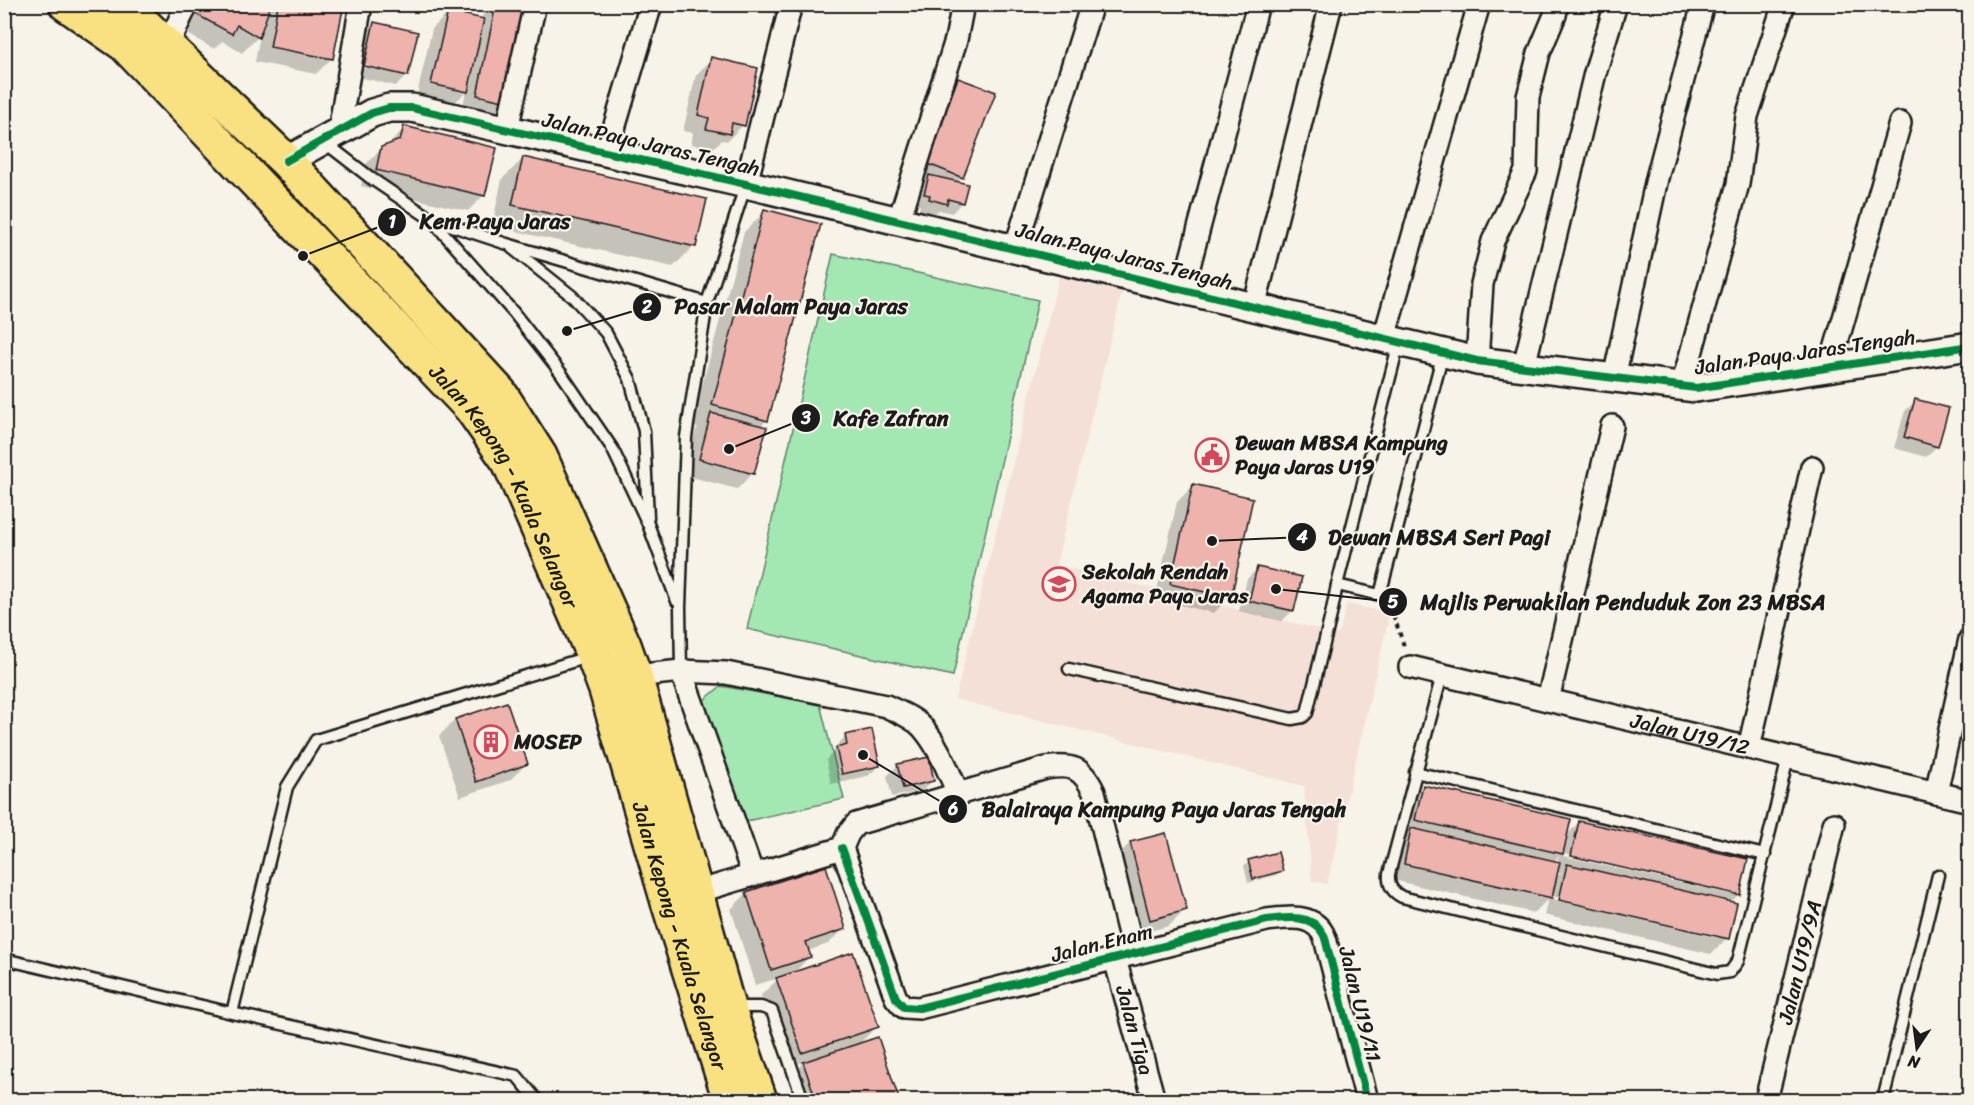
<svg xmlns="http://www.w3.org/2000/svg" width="1974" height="1105" font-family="Sriracha,sans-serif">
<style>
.built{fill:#f4e0d6}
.green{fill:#a3e7b2;stroke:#608267;stroke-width:1.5}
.shadow{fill:#0003;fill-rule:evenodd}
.building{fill:#eeb3ad;stroke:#1c1c1c;stroke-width:1.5}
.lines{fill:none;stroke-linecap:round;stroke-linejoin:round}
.service-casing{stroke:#1c1c1c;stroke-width:15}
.minor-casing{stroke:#1c1c1c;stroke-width:26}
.tertiary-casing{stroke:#1c1c1c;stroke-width:32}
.trunk-casing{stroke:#1c1c1c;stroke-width:38}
.path{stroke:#1c1c1c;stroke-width:4;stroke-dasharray:4.5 4.5;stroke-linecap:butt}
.service{stroke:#f7f3e8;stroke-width:10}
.minor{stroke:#f7f3e8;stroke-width:21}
.tertiary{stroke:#f7f3e8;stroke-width:27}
.trunk{stroke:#f9e181;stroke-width:33}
.cycleway-casing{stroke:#f7f3e8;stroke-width:11}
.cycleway{stroke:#00873e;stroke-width:8}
.labels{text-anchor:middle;stroke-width:4.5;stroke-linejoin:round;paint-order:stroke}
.street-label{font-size:21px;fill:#1c1c1c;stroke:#f7f3e8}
.poi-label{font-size:21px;font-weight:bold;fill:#1c1c1c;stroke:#f7f3e8;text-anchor:start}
.leader{fill:none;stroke:#1c1c1c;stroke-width:2}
.callout-dot{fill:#1c1c1c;stroke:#f7f3e8;stroke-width:2}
.mark-label{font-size:18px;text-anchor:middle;font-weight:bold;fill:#fff}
.callout-label{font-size:22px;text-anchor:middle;font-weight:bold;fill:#1c1c1c;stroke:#f7f3e8;stroke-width:4.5;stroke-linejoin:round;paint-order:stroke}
</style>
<rect width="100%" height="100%" fill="#f7f3e8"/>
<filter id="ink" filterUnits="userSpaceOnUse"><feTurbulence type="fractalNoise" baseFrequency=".0167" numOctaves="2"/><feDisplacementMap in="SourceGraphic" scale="12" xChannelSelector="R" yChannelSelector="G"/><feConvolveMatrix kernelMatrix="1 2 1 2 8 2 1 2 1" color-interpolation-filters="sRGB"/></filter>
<g filter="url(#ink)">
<polygon class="built" points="1060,272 1123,287 1056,565 1339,634 1347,604 1390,613 1327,884 1312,881 1304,786 955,699"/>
<g class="green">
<polygon points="833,254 1038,300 953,676 747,629"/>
<polygon points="721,686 820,704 844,799 742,822 703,701"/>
</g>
<g class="shadow">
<polygon points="144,4 167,4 158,14"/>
<polygon points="188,4 342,4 332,58 316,74 255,62 260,35 242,53 222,41 214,49 177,28"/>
<polygon points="486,4 526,4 506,101 490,117 462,111 466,92 450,107 416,99 432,29 448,13 481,20"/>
<polygon points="374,24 407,76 396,86 354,76 364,34"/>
<polygon points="712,59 743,125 727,141 722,140 712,149 691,144 693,133 683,131 696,75"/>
<polygon points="959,80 962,177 956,183 962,202 952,213 939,210 935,213 919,210 920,205 914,204 919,187 922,184 911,179 943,96"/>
<polygon points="404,128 484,195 468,211 361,186 366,164 382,148 388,146"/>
<polygon points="524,158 694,246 673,267 492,226 502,179"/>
<polygon points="765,211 767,420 760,427 753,473 737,489 684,475 696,430 698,428 691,426 744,232"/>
<polygon points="1916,401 1937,446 1926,457 1894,448 1905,411"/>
<polygon points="1193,486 1229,597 1214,613 1155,599 1177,502"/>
<polygon points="1257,569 1293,610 1282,621 1239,611 1247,579"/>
<polygon points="455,720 526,764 510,780 460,797 439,736"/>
<polygon points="871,731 879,766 868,776 831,784 826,760 835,750 835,747 845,737"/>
<polygon points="898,765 933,780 922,791 892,797 887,776"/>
<path d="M1423,787l143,49 13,-14 160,72 -9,9 -3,35 -16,16 -167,-39 4,-16 -14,14 -145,-34 7,-33 8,-9 -4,-1 7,-33zM1564,853l165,38v3l-166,-38zM1559,856l-2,7 -4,-1zM1556,872l5,1 -7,6zM1552,896l166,39v3l-166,-39z"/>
<polygon points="1130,843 1185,910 1169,926 1134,935 1114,859"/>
<polygon points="1249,862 1281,870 1276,875 1248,883 1244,866"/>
<polygon points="747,893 844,929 828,944 807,951 809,957 793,974 877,1026 858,1045 897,1098 895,1100 795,1100 788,1079 806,1061 786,1068 761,995 779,978 755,985 731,909"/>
</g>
<g class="building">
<polygon points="196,4 271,4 259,38 237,25 232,34 192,12"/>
<polygon points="278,4 344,4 333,59 270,47"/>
<polygon points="496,4 528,4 507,102 477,95"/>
<polygon points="448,11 484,19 468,92 431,84"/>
<polygon points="374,22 418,32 408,76 364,66"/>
<polygon points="711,57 758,68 745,126 732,123 730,134 706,129 709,118 698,115"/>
<polygon points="958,78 996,92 963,178 926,163"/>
<polygon points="404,126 497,148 485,196 376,170 381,147 400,140"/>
<polygon points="523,157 707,199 696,247 512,205"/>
<polygon points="929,175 968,184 963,203 948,199 947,204 929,199 930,195 924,194"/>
<polygon points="764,209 821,224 768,421 712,405"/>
<polygon points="1915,399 1949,408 1938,447 1904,437"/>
<polygon points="711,413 767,427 754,474 699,459"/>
<polygon points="1193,484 1253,498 1231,598 1170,584"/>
<polygon points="1257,567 1302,577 1294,611 1249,601"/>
<polygon points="507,702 528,764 476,782 455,719"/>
<polygon points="872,729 880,766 842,774 836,748 847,745 845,735"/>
<polygon points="929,757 934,781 903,788 897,764"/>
<polygon points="1423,785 1571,819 1563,854 1415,820"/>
<polygon points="1579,821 1748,859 1740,895 1571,856"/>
<polygon points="1411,828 1560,862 1552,898 1404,864"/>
<polygon points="1166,833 1187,910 1150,920 1130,842"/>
<polygon points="1278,852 1283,871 1253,879 1248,860"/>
<polygon points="1567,864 1737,903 1729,939 1559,900"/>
<polygon points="826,866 846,929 806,942 811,957 771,970 746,892"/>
<polygon points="853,952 879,1027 802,1053 776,978"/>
<polygon points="878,1037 899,1099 893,1100 816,1100 803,1062"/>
</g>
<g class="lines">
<g class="service-casing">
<g id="service">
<polyline points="323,141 372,179 431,219 507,244 707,303"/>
<polyline points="431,219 514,313 561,373 612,448 648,524 677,601"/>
<polyline points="512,248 572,296 606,333 630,379 644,431 648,518"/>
<polyline points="1337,585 1380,595 1443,353"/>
<polyline points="1069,669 1292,719 1303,717 1307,713 1331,615 1337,585 1399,342"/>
<polyline points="681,671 680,607 686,437 707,303 746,184"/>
<path d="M1442,675l-53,199c-1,11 3,18 13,23l315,77 13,-2 8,-11 50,-203"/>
<polyline points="1415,772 1765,855"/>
<polyline points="4,959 232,1013 517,1076 537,1100"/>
<polyline points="731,1007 761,1007 772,1011 803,1100"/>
<polyline points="232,1013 287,787 316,740 591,656"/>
<polyline points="1883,1100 1938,875"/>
</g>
</g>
<g class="minor-casing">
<g id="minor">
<polyline points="167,47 187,4"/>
<polyline points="507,129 535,4"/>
<polyline points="339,131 361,4"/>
<polyline points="607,152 651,4"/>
<polyline points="746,184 791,4"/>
<polyline points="899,220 956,40 963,4"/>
<polyline points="1015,249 1092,4"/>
<polyline points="1183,289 1258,4"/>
<polyline points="1254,307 1331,4"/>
<polyline points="1384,338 1479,4"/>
<polyline points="1477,361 1482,284 1493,241 1526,171 1528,97 1539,53 1555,15 1557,4"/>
<polyline points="1524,366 1595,73 1616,4"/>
<polyline points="1830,367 1900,123"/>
<polyline points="1614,378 1657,178 1703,4"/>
<polyline points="1682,386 1738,184 1747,116 1784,4"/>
<path id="s1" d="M1410,667l560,134"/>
<polyline points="681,671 753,875"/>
<path d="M635,676l46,-5 45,2 160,33c12,6 27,11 36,21 17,19 26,44 36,66"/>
<polyline points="1548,700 1612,426"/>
<polyline points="1749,748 1812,467"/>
<polyline points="1936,793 1970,639"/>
<path d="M842,848l54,150 8,9 15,1 348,-88c18,-2 43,-7 55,12 2,3 4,9 5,14l40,154"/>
<path d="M697,892l145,-44 6,-14 8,-10 190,-56c26,-4 36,-1 48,24l40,162"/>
<path id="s2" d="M1115,959l39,141"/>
<path id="s3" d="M1766,1100l68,-276"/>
</g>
</g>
<g class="tertiary-casing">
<polyline id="tertiary" points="286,161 372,113 389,108 412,108 746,184 1477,361 1696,388 1970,346"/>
</g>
<g class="trunk-casing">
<g id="trunk">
<path id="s4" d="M66,4l59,41 346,363 38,54 84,193 13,35 62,212 62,198"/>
<polyline points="118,4 145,25 286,161 500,393 540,456 624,645 635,676 728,1007 760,1100"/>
</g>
</g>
<polyline class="path" points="1389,608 1393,614 1404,646"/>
<use href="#service" class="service"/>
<use href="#minor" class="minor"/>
<use href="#tertiary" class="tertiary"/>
<use href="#trunk" class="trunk"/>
<g class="cycleway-casing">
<g id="cycleway">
<polyline points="286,161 372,113 389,108 412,108 746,184 1477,361 1696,388 1970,346"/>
<path d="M842,848l54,150 8,9 15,1 348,-88c18,-2 43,-7 55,12 2,3 4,9 5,14l40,154"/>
</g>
</g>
<use href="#cycleway" class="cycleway"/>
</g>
</g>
<defs>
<g id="civic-ring" transform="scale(1.725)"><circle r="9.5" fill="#f7f3e8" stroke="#d1495b" stroke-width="1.5"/><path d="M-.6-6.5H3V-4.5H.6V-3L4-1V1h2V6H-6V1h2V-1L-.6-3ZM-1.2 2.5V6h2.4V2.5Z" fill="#d1495b"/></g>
<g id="school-ring" transform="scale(1.725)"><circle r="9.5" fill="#f7f3e8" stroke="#d1495b" stroke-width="1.5"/><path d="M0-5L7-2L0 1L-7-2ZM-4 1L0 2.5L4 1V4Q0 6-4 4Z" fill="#d1495b"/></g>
<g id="building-ring" transform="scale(1.725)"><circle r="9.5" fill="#f7f3e8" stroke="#d1495b" stroke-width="1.5"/><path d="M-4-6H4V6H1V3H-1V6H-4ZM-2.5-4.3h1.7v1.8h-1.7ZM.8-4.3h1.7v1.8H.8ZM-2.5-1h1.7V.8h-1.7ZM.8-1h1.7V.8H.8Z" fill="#d1495b"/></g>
</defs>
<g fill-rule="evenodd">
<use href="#civic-ring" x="1212" y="455"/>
<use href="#school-ring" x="1059" y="584"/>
<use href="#building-ring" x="491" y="742"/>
</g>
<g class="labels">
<g class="street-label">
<text transform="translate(651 144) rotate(13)" y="7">Jalan Paya Jaras Tengah</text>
<text transform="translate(1124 256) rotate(14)" y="7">Jalan Paya Jaras Tengah</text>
<text transform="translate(1805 352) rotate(-8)" y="7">Jalan Paya Jaras Tengah</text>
<text dy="7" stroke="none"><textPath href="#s4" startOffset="658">Jalan Kepong - Kuala Selangor</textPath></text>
<text dy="7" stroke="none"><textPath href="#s1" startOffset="288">Jalan U19/12</textPath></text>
<text dy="7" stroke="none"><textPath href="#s4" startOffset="1144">Jalan Kepong - Kuala Selangor</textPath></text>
<text transform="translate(1102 943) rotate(-14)" y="7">Jalan Enam</text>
<text dy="7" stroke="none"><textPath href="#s3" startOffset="142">Jalan U19/9A</textPath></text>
<text transform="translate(1360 1004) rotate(76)" y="7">Jalan U19/11</text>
<text dy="7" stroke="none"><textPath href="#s2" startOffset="74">Jalan Tiga</textPath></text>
</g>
<g class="poi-label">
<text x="1235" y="450">Dewan MBSA Kampung<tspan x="1235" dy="24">Paya Jaras U19</tspan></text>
<text x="1082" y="579">Sekolah Rendah<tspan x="1082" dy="24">Agama Paya Jaras</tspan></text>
<text x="514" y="749">MOSEP</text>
</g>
</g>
<path class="leader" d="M303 256L392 222M567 331L647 307M729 449L806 418M1212 541L1302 537M1276 589L1393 602M863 755L953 809"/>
<g class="callout-dot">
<circle cx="303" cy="256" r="6"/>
<circle cx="567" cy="331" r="6"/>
<circle cx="729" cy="449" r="6"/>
<circle cx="1212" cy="541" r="6"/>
<circle cx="1276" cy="589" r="6"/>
<circle cx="863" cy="755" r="6"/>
<circle cx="392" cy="222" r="15"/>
<circle cx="647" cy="307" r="15"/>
<circle cx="806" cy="418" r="15"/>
<circle cx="1302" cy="537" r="15"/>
<circle cx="1393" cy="602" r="15"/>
<circle cx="953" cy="809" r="15"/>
</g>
<g class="mark-label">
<text x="392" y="228">1</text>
<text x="647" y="313">2</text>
<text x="806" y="424">3</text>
<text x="1302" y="543">4</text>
<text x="1393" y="608">5</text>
<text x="953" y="815">6</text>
</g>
<g class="callout-label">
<text x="495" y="229">Kem Paya Jaras</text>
<text x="791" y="314">Pasar Malam Paya Jaras</text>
<text x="891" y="426">Kafe Zafran</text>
<text x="1439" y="545">Dewan MBSA Seri Pagi</text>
<text x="1623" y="610">Majlis Perwakilan Penduduk Zon 23 MBSA</text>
<text x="1164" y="817">Balairaya Kampung Paya Jaras Tengah</text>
</g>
<rect width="1974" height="1105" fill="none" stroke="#f7f3e8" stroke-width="24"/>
<rect x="12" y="12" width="1950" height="1081" fill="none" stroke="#1c1c1c" stroke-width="2" filter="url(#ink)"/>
<g transform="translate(1917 1048) rotate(193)" stroke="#f7f3e8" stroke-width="4.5" paint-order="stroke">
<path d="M0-4.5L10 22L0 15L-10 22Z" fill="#1c1c1c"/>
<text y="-9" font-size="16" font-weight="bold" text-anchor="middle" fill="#1c1c1c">N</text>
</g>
</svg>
